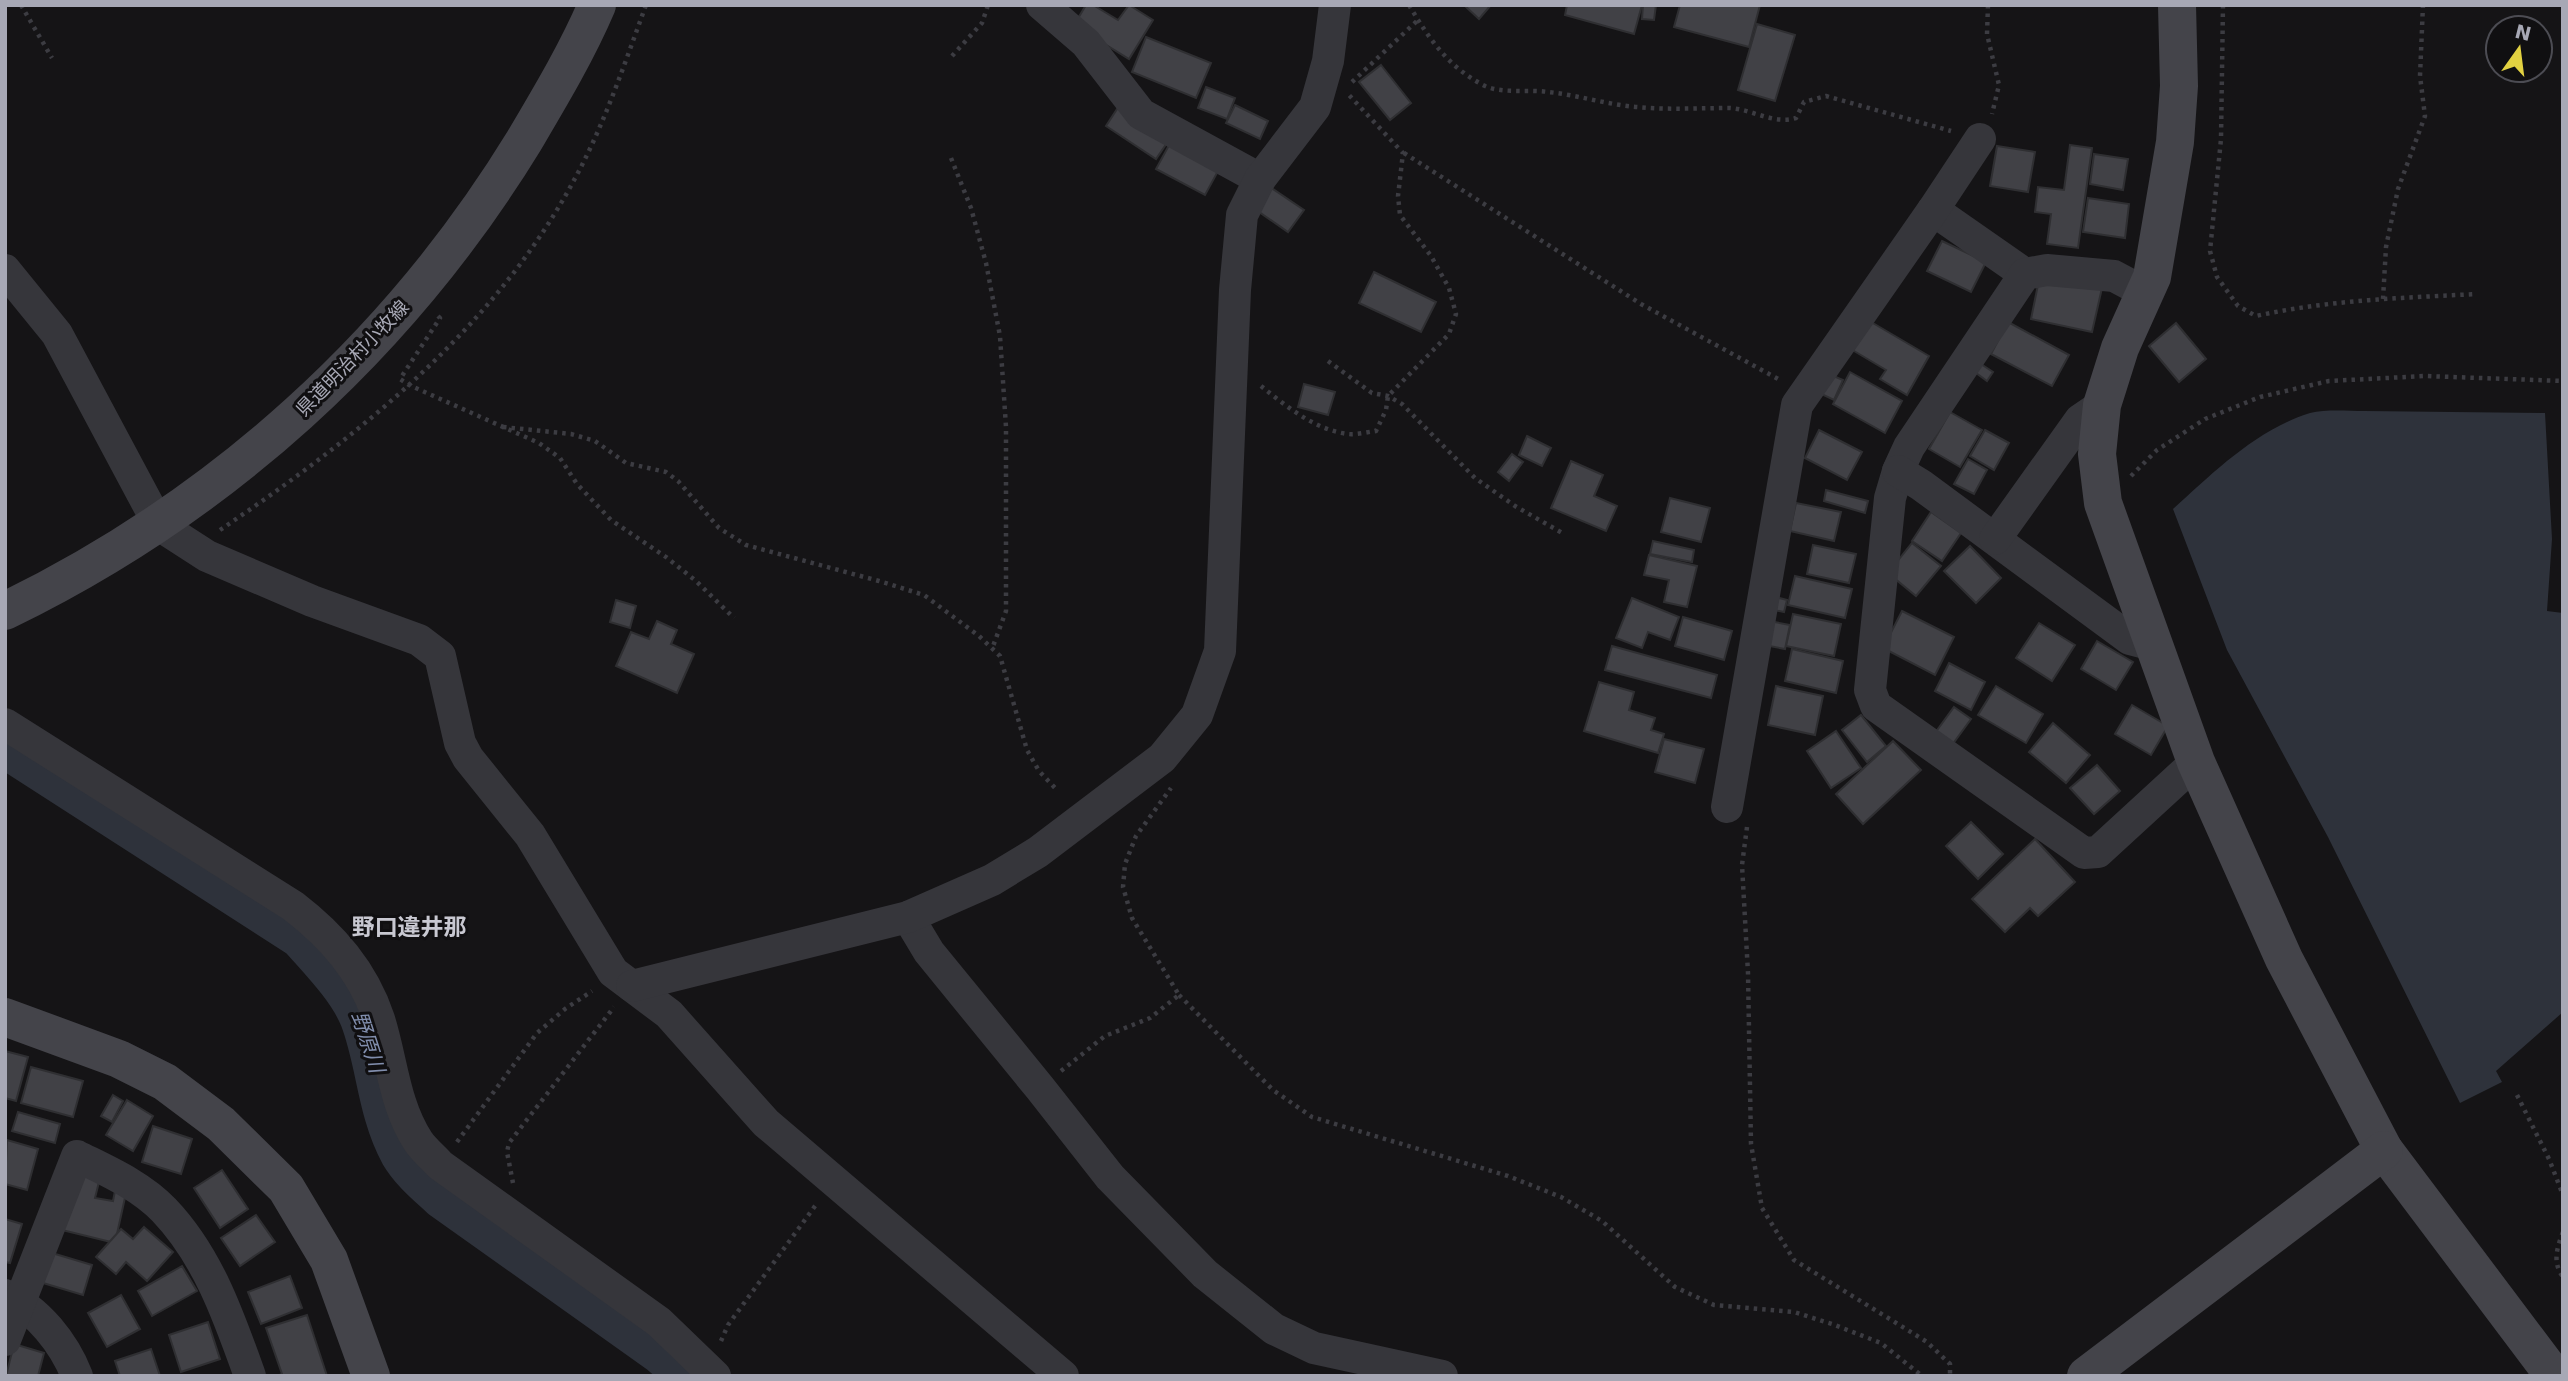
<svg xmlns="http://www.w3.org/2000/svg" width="2568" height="1381" font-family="'DejaVu Sans','Noto Sans JP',sans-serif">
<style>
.water{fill:#2e323b}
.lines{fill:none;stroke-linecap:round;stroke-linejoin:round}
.river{stroke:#2e323b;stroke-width:49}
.building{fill:#414146;stroke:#2f2f32;stroke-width:2}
.path{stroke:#3c3c42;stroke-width:4.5;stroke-dasharray:3.5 5;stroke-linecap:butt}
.street{stroke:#36363b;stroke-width:32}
.secondary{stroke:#44444a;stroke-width:38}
.labels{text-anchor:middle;stroke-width:6;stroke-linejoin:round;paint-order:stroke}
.street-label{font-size:19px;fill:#a7a8b5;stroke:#100f11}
.water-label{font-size:21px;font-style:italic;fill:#818ead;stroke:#100f11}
.quarter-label{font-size:23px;font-weight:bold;fill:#c8c8d1;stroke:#100f11}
</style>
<rect width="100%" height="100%" fill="#151416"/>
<path class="water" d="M2364,411l181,2 7,126 -5,72 16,2v399l-67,59 6,11 -42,21 -132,-266 -101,-187 -54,-141c41,-37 83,-79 137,-96 16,-4 38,-2 54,-2z"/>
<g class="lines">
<path class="river" d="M5,743l298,192c21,24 49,52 61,82 17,44 17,93 40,135 10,17 26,30 40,43l218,155 30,26"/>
</g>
<g class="building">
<polygon points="1086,5 1093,5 1118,20 1129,5 1153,20 1129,59 1074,25"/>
<polygon points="1464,5 1491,5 1479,19"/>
<polygon points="1567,5 1642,5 1634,34 1565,15"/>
<polygon points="1643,5 1656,5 1654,20 1642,19"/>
<polygon points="1680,5 1760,5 1749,47 1674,27"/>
<polygon points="1757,24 1795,35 1775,101 1738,90"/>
<polygon points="1146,37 1211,63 1196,98 1132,72"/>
<polygon points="1381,65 1411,103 1390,120 1359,82"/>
<polygon points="1206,87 1235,98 1227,119 1198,108"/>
<polygon points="1121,103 1171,137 1156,159 1106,126"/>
<polygon points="1235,105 1268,121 1260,139 1226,123"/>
<polygon points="1174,136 1223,162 1205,195 1156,169"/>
<polygon points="2070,145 2092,148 2078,248 2047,244 2051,214 2035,212 2038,187 2064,190"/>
<polygon points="1997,146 2035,152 2028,192 1990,186"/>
<polygon points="2094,154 2128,159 2123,190 2090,184"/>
<polygon points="1264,183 1304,210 1288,232 1249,205"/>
<polygon points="2088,198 2129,204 2125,238 2083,232"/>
<polygon points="1942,241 1986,262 1971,292 1927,271"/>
<polygon points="1374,272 1436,302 1421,332 1359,303"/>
<polygon points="2040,275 2102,288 2092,332 2031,319"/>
<polygon points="1866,319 1929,356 1907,395 1880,379 1886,370 1849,348"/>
<polygon points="2008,322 2069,355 2052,386 1991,354"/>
<polygon points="2176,323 2206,359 2179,382 2149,346"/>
<polygon points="1978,362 1993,372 1987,381 1972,370"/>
<polygon points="1824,372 1843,380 1834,400 1815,391"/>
<polygon points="1850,372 1902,401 1885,433 1833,404"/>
<polygon points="1304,384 1335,392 1328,415 1298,407"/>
<polygon points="1950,412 1982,430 1960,467 1929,449"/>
<polygon points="1819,430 1862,452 1847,480 1805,458"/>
<polygon points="1985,430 2009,443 1994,470 1970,456"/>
<polygon points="1527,436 1551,448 1542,466 1519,455"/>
<polygon points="1512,454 1523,462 1509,481 1498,472"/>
<polygon points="1968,459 1987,470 1974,494 1954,484"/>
<polygon points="1571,461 1603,475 1594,496 1617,506 1606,531 1551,508"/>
<polygon points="1826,490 1868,501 1865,513 1824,501"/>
<polygon points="1670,498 1710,508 1701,542 1661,532"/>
<polygon points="1796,503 1841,512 1834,541 1790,531"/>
<polygon points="1931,512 1961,533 1942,561 1912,541"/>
<polygon points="1653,541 1694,550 1692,562 1650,554"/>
<polygon points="1912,543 1941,566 1916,596 1888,573"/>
<polygon points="1813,545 1856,554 1849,583 1807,574"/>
<polygon points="1970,546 2001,578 1976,603 1944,571"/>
<polygon points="1649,555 1697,566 1687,607 1664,602 1669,580 1644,575"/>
<polygon points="1795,576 1852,589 1845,618 1788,605"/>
<polygon points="1772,596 1787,600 1784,612 1769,609"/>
<polygon points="1632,598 1679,617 1670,640 1648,632 1642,648 1616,638"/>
<polygon points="616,600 636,606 630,628 610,622"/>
<polygon points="1902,611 1954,637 1935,675 1883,648"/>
<polygon points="1793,614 1841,624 1834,656 1786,646"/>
<polygon points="1683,617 1732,631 1724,660 1675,646"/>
<polygon points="657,621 677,630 671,644 694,654 677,693 616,666 631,632 649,639"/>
<polygon points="1769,621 1790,625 1785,649 1764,645"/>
<polygon points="2039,623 2075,645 2052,681 2016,658"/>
<polygon points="2097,641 2133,662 2116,690 2081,669"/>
<polygon points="1612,646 1717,675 1711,698 1605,670"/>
<polygon points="1792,649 1843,661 1836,693 1785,681"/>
<polygon points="1949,663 1985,682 1971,710 1935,691"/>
<polygon points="1599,682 1634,692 1629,710 1655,718 1651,730 1664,734 1658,753 1584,731"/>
<polygon points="1776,686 1823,696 1815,735 1768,725"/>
<polygon points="1996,686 2043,714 2026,743 1978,715"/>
<polygon points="2132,705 2168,726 2151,755 2115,734"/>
<polygon points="1954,707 1971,719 1952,745 1935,733"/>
<polygon points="1861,715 1886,746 1867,762 1842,730"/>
<polygon points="2053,723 2090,755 2066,783 2029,752"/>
<polygon points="1836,731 1861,768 1831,788 1807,751"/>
<polygon points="1664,739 1704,749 1695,783 1655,772"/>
<polygon points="1893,741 1921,770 1863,824 1836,794"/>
<polygon points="2097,765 2120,791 2094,814 2070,788"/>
<polygon points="1971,822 2003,854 1978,879 1946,846"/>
<polygon points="2035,839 2075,882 2038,916 2030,908 2005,932 1972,899"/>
<polygon points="5,1051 28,1057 16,1101 5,1098"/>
<polygon points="31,1067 83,1081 73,1117 21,1103"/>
<polygon points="113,1095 123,1101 112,1122 101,1116"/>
<polygon points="127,1100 153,1116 133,1151 106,1135"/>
<polygon points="18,1112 60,1124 55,1143 12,1131"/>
<polygon points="153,1126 192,1139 181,1174 142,1162"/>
<polygon points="7,1140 38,1149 27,1190 5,1184"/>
<polygon points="77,1168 101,1174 95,1198 113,1201 115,1191 126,1193 115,1243 62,1230"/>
<polygon points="222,1170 248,1209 220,1228 194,1188"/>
<polygon points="256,1215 275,1242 240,1266 221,1238"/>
<polygon points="5,1219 22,1224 10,1263 5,1262"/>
<polygon points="144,1227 173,1252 147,1281 126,1262 116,1274 96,1257 121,1229 133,1239"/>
<polygon points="52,1253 92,1265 83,1295 43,1283"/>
<polygon points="182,1266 197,1291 152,1316 138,1291"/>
<polygon points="290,1276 302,1308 261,1324 248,1292"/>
<polygon points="121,1295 140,1329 107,1347 88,1313"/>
<polygon points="307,1315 327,1376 277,1376 282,1374 266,1328"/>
<polygon points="208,1322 220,1359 181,1372 169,1335"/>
<polygon points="14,1344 44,1353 38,1376 6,1376"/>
<polygon points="151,1349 160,1376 120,1376 115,1361"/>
</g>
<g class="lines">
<g class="path">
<polyline points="21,5 52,58"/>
<path d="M1409,5c20,34 40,63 76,81 18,8 43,3 63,6 30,3 60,13 90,15 30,3 61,1 91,1 23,1 45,17 67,10l8,-16 22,-6 125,35"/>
<polyline points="1988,5 1987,34 1999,85 1992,114"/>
<path d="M2223,5l-2,134 -11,112 7,26 21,29 18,10c72,-16 146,-18 220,-22"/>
<polyline points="952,56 982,23 988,5"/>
<polyline points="1352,82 1418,20"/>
<polyline points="1404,153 1641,304 1780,380"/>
<polyline points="951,158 971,208 986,263 1000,336 1006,427 1006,611 992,649"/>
<polyline points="2383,299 2386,247 2398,189 2425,116 2420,76 2423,5"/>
<polyline points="438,316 440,318 400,379 409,385 539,443 560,458 577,484 611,520 666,557 696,581 734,618"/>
<polyline points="1328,361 1372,393 1388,396 1402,404 1475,478 1515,506 1564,534"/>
<path d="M1261,386c25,20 54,44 87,48 8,1 19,-2 28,-3l10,-21 2,-14 61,-62 7,-20 -7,-26 -18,-32 -31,-41 -2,-19 5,-43 -55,-59"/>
<polyline points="503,427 571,434 595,441 626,463 666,472 678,481 719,528 746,545 879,581 924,595 979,636 1000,656 1027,750 1039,771 1056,789"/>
<polyline points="2131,476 2157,450 2205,419 2260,397 2329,381 2425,376 2563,381"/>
<path d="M220,530c136,-92 273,-200 353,-348 31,-56 51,-117 73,-177"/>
<polyline points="1747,827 1742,865 1748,973 1751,1144 1762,1208 1794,1260 1927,1342 1950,1364 1950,1376"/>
<polyline points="1179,995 1273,1090 1312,1117 1508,1176 1561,1197 1602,1221 1675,1287 1714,1305 1794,1312 1832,1324 1881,1343 1922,1376"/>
<polyline points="1061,1071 1105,1036 1150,1018 1179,995 1132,918 1123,887 1125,864 1136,836 1171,788"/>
<polyline points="2517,1095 2549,1159 2563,1195"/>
<polyline points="457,1142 537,1033 565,1009 592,991"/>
<polyline points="513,1183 507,1152 509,1143 614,1007"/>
<path d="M2563,1232c-6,16 -11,30 0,45"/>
<polyline points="721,1341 728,1325 818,1202"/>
</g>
<g class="street">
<polyline points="1042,5 1086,43 1141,114 1260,179"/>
<polyline points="1933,210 2025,274"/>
<polyline points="5,270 57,334 159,525 207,556 312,601 419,640 440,656 460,743 468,758 530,835 613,972 669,1014 766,1123 1063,1376"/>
<polyline points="2144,292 2114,276 2047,270 2025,274 1909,447 1898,471 1890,498 1870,690 1876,706 2084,853 2098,852 2196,762"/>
<polyline points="1898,471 1921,485 2130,639 2153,645"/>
<polyline points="1995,539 2080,420 2102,405"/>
<path d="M5,724l288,182c39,30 70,65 86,113 13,41 15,85 39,122 6,9 15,16 22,24l219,157 56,54"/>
<polyline points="1727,807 1797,405 1933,210 1980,139"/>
<polyline points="908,917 929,952 1040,1088 1110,1177 1205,1274 1274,1329 1314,1348 1442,1376"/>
<polyline points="632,986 908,917 992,880 1038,852 1162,758 1197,715 1220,651 1235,290 1242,215 1260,179 1315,107 1328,61 1335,5"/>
<path d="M5,1295c33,15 59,48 72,81"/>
<path d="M5,1340l72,-184c30,15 63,29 87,54 44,46 65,107 86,166"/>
</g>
<g class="secondary">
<polyline points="2177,5 2179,86 2175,142 2152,277 2120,348 2102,405 2097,454 2103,503 2196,762 2284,959 2384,1150 2554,1376"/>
<path d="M5,611c216,-105 394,-266 519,-470 26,-44 53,-89 73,-136"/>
<polyline points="5,1017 119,1059 165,1082 221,1124 286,1188 329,1260 371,1376"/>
<polyline points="2086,1376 2384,1150"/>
</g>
</g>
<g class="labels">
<g class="street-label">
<text transform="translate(352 358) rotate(-46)" y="7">県道明治村小牧線</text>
</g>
<g class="water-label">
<text transform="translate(368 1042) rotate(72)" y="7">野原川</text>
</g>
<g class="quarter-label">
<text x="409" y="935">野口違井那</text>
</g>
</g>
<rect width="2568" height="1381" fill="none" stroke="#a7a8b5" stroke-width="14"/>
<g transform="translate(2519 49) rotate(14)"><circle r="33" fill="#100f11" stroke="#4c4c53" stroke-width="2"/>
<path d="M0-5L12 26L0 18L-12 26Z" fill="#e2d141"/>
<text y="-10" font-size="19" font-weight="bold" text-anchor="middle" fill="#a7a8b5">N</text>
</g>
</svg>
